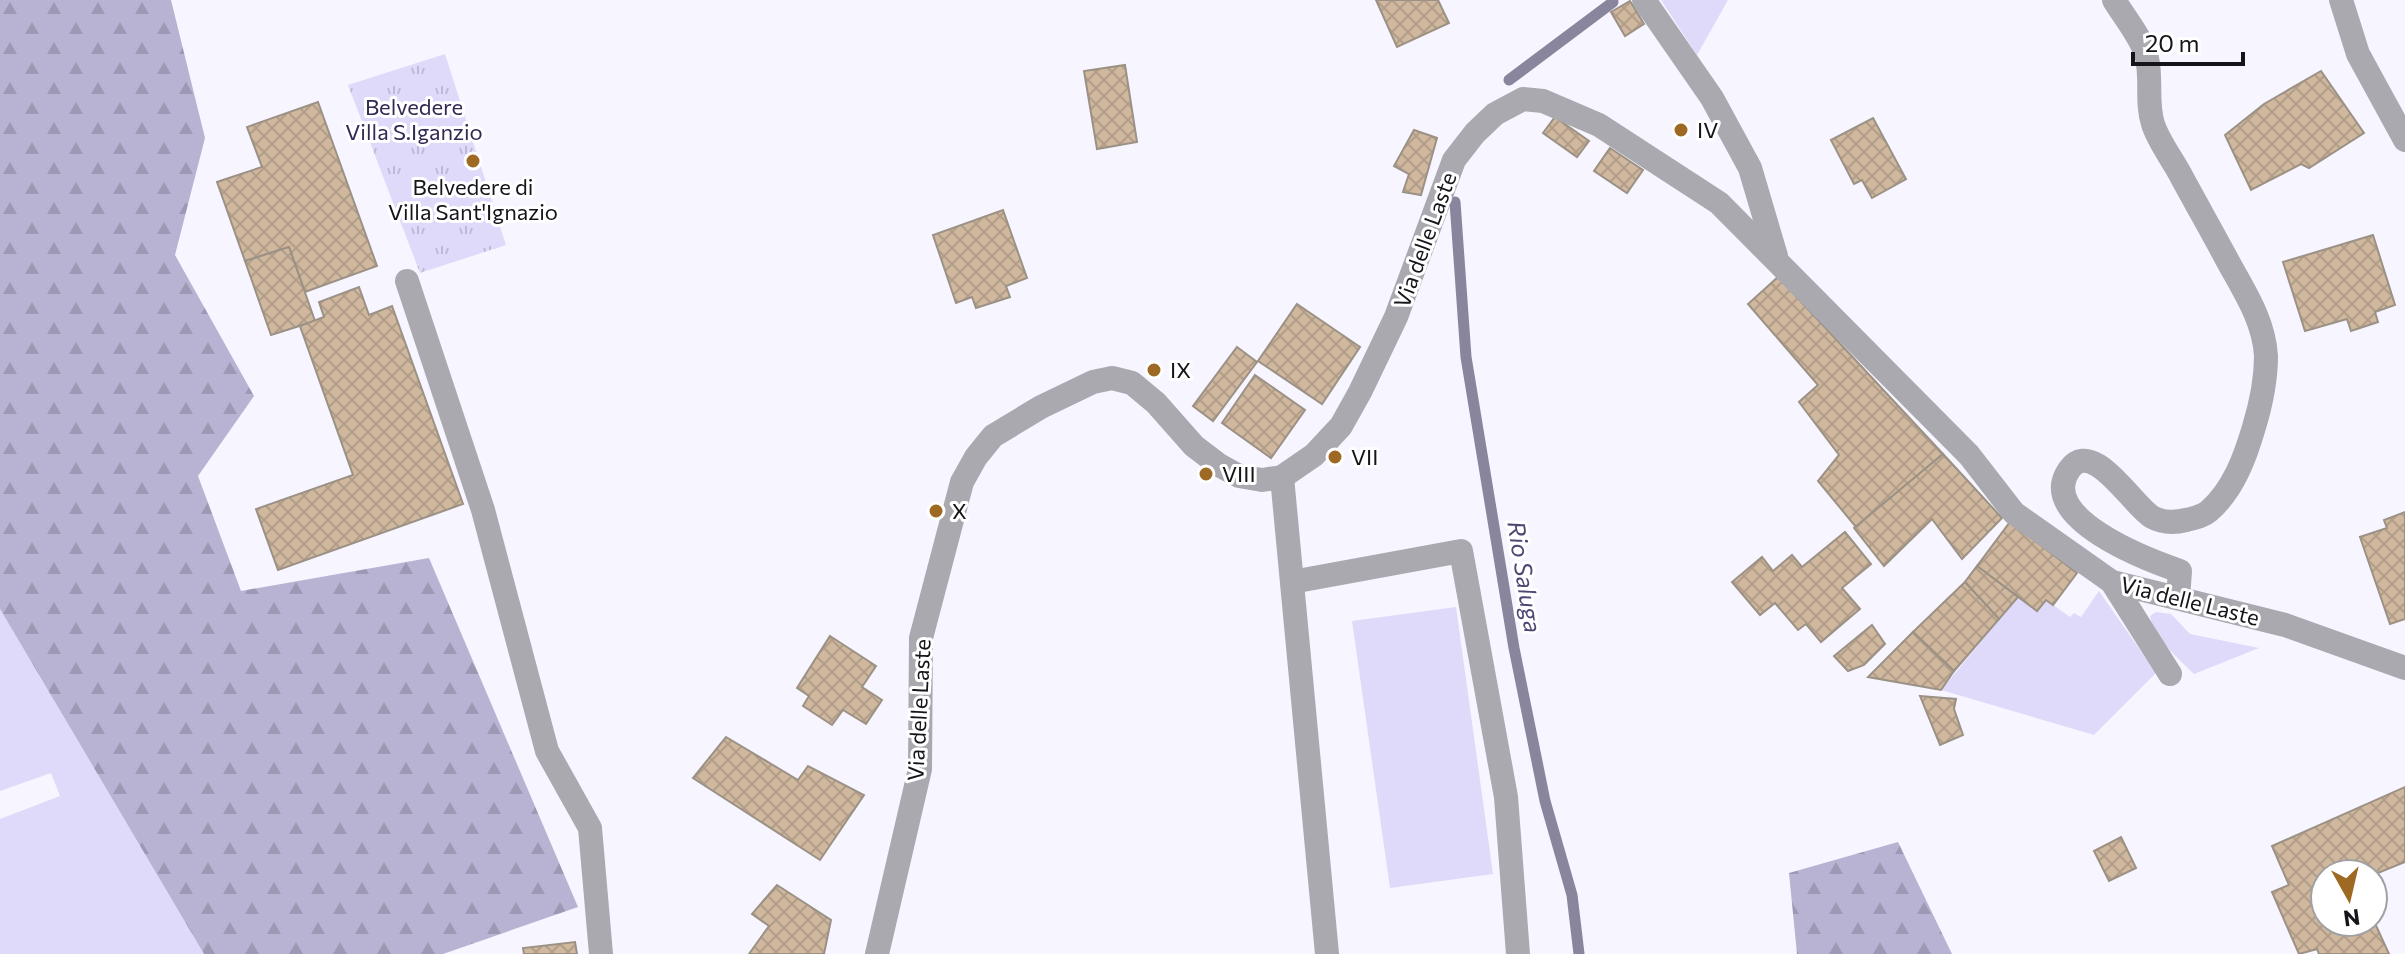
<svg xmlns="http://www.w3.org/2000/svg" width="2405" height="954" font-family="Commissioner,sans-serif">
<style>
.green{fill:#dfdafa}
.forest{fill:url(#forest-firs)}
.park{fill:url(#park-tufts)}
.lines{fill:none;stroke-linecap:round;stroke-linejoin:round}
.stream{stroke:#88859d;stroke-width:11}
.building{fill:url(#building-cross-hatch);stroke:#9b9185;stroke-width:2}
.minor{stroke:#aaa9b0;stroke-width:24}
.poi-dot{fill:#9e6922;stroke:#fff;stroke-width:3}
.labels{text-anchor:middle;stroke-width:6;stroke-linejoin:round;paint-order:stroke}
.park-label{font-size:22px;fill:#332954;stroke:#fff}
.poi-label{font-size:22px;fill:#141419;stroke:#fff;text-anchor:start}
.street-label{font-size:22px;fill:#141419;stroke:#fff}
.water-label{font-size:24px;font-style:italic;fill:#504674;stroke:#fff}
</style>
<defs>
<pattern id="forest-firs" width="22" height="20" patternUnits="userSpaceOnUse" patternTransform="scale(2)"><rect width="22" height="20" fill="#b8b3d2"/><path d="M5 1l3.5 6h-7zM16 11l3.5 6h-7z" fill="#9d99b4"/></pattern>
<pattern id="park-tufts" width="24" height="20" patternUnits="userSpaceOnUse" patternTransform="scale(2)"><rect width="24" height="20" fill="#dfdafa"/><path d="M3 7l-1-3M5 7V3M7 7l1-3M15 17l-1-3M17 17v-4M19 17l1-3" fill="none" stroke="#bebad6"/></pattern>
<pattern id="building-cross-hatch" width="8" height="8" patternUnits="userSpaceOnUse" patternTransform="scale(2)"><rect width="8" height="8" fill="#d0b89f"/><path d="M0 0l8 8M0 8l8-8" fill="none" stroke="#b29d88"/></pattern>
</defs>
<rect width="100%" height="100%" fill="#f7f5ff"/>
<g class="green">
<polygon points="1661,0 1728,0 1697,55"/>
<polygon points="2099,591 2156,673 2094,735 1941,690 2018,597 2037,611 2046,600 2070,617 2074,613 2081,617"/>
<polygon points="1456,607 1493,874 1390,888 1352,621"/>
<polygon points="0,609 204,954 0,954 0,819 60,796 51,773 0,791"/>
<path d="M2156,612l15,2 19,20 69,14 -65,26c-16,-16 -39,-35 -44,-58z"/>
</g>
<g class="forest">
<polygon points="0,0 171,0 205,138 175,255 254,396 198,476 241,591 429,558 578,907 443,954 204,954 0,609"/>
<polygon points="1898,842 1952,954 1797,954 1789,873"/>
</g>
<polygon class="park" points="445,54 506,245 420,273 348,85"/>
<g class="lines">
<g class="stream">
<polyline points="1509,80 1613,2"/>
<polyline points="1455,202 1466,357 1514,648 1545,801 1572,895 1579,954"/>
</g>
</g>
<g class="building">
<polygon points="1376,0 1438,0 1449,23 1397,47"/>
<polygon points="1630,1 1644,24 1625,36 1611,12"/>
<polygon points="1125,65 1137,142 1097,149 1084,71"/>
<polygon points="2321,71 2364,133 2309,168 2301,164 2251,190 2225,135 2264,104"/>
<polygon points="318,102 377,266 305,292 289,247 245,261 217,182 262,167 247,127"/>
<polygon points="1555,117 1589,141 1577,157 1543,133"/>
<polygon points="1873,118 1906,179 1872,198 1862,180 1854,184 1831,140"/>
<polygon points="1414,130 1437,138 1421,195 1403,192 1409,174 1394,166"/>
<polygon points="1610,148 1643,170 1627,193 1594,171"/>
<polygon points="1003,210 1027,278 1006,286 1010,297 976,308 972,297 956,303 933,235"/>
<polygon points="2373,235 2395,305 2375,312 2378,322 2351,331 2347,319 2305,331 2283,262"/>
<polygon points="289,247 315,321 271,335 245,261"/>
<polygon points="1778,277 1943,454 1856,527 1818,481 1839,455 1799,402 1818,385 1748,304"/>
<polygon points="359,287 369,315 392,306 463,504 278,570 256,509 353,475 300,326 324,317 319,302"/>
<polygon points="1297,304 1360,347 1322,404 1258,361"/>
<polygon points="1237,347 1257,362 1213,421 1193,406"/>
<polygon points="1255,375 1305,410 1271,458 1222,423"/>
<polygon points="1943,454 2002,518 1962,559 1932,519 1884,566 1854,528"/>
<polygon points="2405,512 2405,619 2390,624 2360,537 2387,528 2384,520"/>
<polygon points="2010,522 2077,573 2053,605 2046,600 2037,611 1977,566"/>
<polygon points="1845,532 1871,564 1842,588 1860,609 1821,642 1806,624 1798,630 1775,603 1760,615 1732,582 1762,557 1773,571 1792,555 1802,567"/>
<polygon points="1977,566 2018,597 1999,619 1965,582"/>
<polygon points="1965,582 1999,619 1954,671 1913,632"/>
<polygon points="1872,625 1885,644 1864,665 1848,671 1834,656"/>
<polygon points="1913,632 1954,671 1941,690 1868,677"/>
<polygon points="830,636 876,666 862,687 882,700 866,724 843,710 832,725 803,706 809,696 797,688"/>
<polygon points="1920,696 1956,699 1954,709 1963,735 1940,745"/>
<polygon points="726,737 798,780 808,766 864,795 820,860 693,778"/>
<polygon points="2405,787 2405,862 2373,875 2325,874 2325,922 2373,922 2373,919 2389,954 2319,954 2317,949 2299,954 2272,892 2289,885 2272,846"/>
<polygon points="2121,837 2136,868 2109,881 2094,851"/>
<polygon points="777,885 831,920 824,954 749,954 769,926 752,914"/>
<polygon points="575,942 577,954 524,954 523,948"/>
</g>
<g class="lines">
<g class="minor">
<polyline points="1644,0 1712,98 1750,168 1776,256"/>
<path d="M2114,0c9,15 30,41 33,58 5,21 -1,45 6,66 5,16 17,32 26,48 15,28 31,56 46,84 17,32 39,63 41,100 0,25 -5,48 -12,71 -9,31 -21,63 -45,84 -7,6 -15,7 -23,9 -12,3 -23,3 -34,-3 -20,-12 -60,-81 -83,-47 -33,48 79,90 111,101l-2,27"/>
<polyline points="2341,0 2358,54 2405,140"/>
<polyline points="407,281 483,510 547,751 590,828 601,954"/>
<polyline points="1282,477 1327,954"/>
<polyline points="1292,582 1461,551 1506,797 1518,954"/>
<polyline points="2112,582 2170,674"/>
<polyline points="877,954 920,769 921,638 962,482 976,457 993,436 1041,407 1093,382 1112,378 1132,383 1156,403 1194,446 1219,465 1239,476 1262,480 1282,477 1314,455 1341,426 1360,392 1396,317 1454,160 1475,133 1495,114 1523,99 1543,101 1599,125 1719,203 1969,455 2014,513 2112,582 2285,625 2405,668"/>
</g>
</g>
<g class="poi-dot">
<circle cx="1681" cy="130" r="8"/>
<circle cx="473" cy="161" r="8"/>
<circle cx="1154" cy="370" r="8"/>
<circle cx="1335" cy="457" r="8"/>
<circle cx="1206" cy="474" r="8"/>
<circle cx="936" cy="511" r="8"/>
</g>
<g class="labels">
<g class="park-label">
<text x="414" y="115">Belvedere<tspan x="414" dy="25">Villa S.Iganzio</tspan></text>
</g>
<g class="poi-label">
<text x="1697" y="138">IV</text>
<text x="473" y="195" text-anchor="middle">Belvedere di<tspan x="473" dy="25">Villa Sant'Ignazio</tspan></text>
<text x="1170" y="378">IX</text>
<text x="1351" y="465">VII</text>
<text x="1222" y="482">VIII</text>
<text x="952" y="519">X</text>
</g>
<g class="street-label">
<text transform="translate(1425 240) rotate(-70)" y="8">Via delle Laste</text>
<text transform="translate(2190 601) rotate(14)" y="8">Via delle Laste</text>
<text transform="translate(919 710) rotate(-87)" y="8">Via delle Laste</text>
</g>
<g class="water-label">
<text transform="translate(1524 577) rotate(81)" y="8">Rio Saluga</text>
</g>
</g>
<g transform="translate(2349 898) rotate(172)"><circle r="38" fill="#ffffff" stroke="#a1a1a3" stroke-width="2"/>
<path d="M0-6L14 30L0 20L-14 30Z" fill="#9e6922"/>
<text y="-12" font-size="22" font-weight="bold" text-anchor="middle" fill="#141419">N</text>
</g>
<path d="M2133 52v12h110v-12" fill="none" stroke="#141419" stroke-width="4"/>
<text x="2145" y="52" font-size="24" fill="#141419" stroke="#ffffff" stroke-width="6" paint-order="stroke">20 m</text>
</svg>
